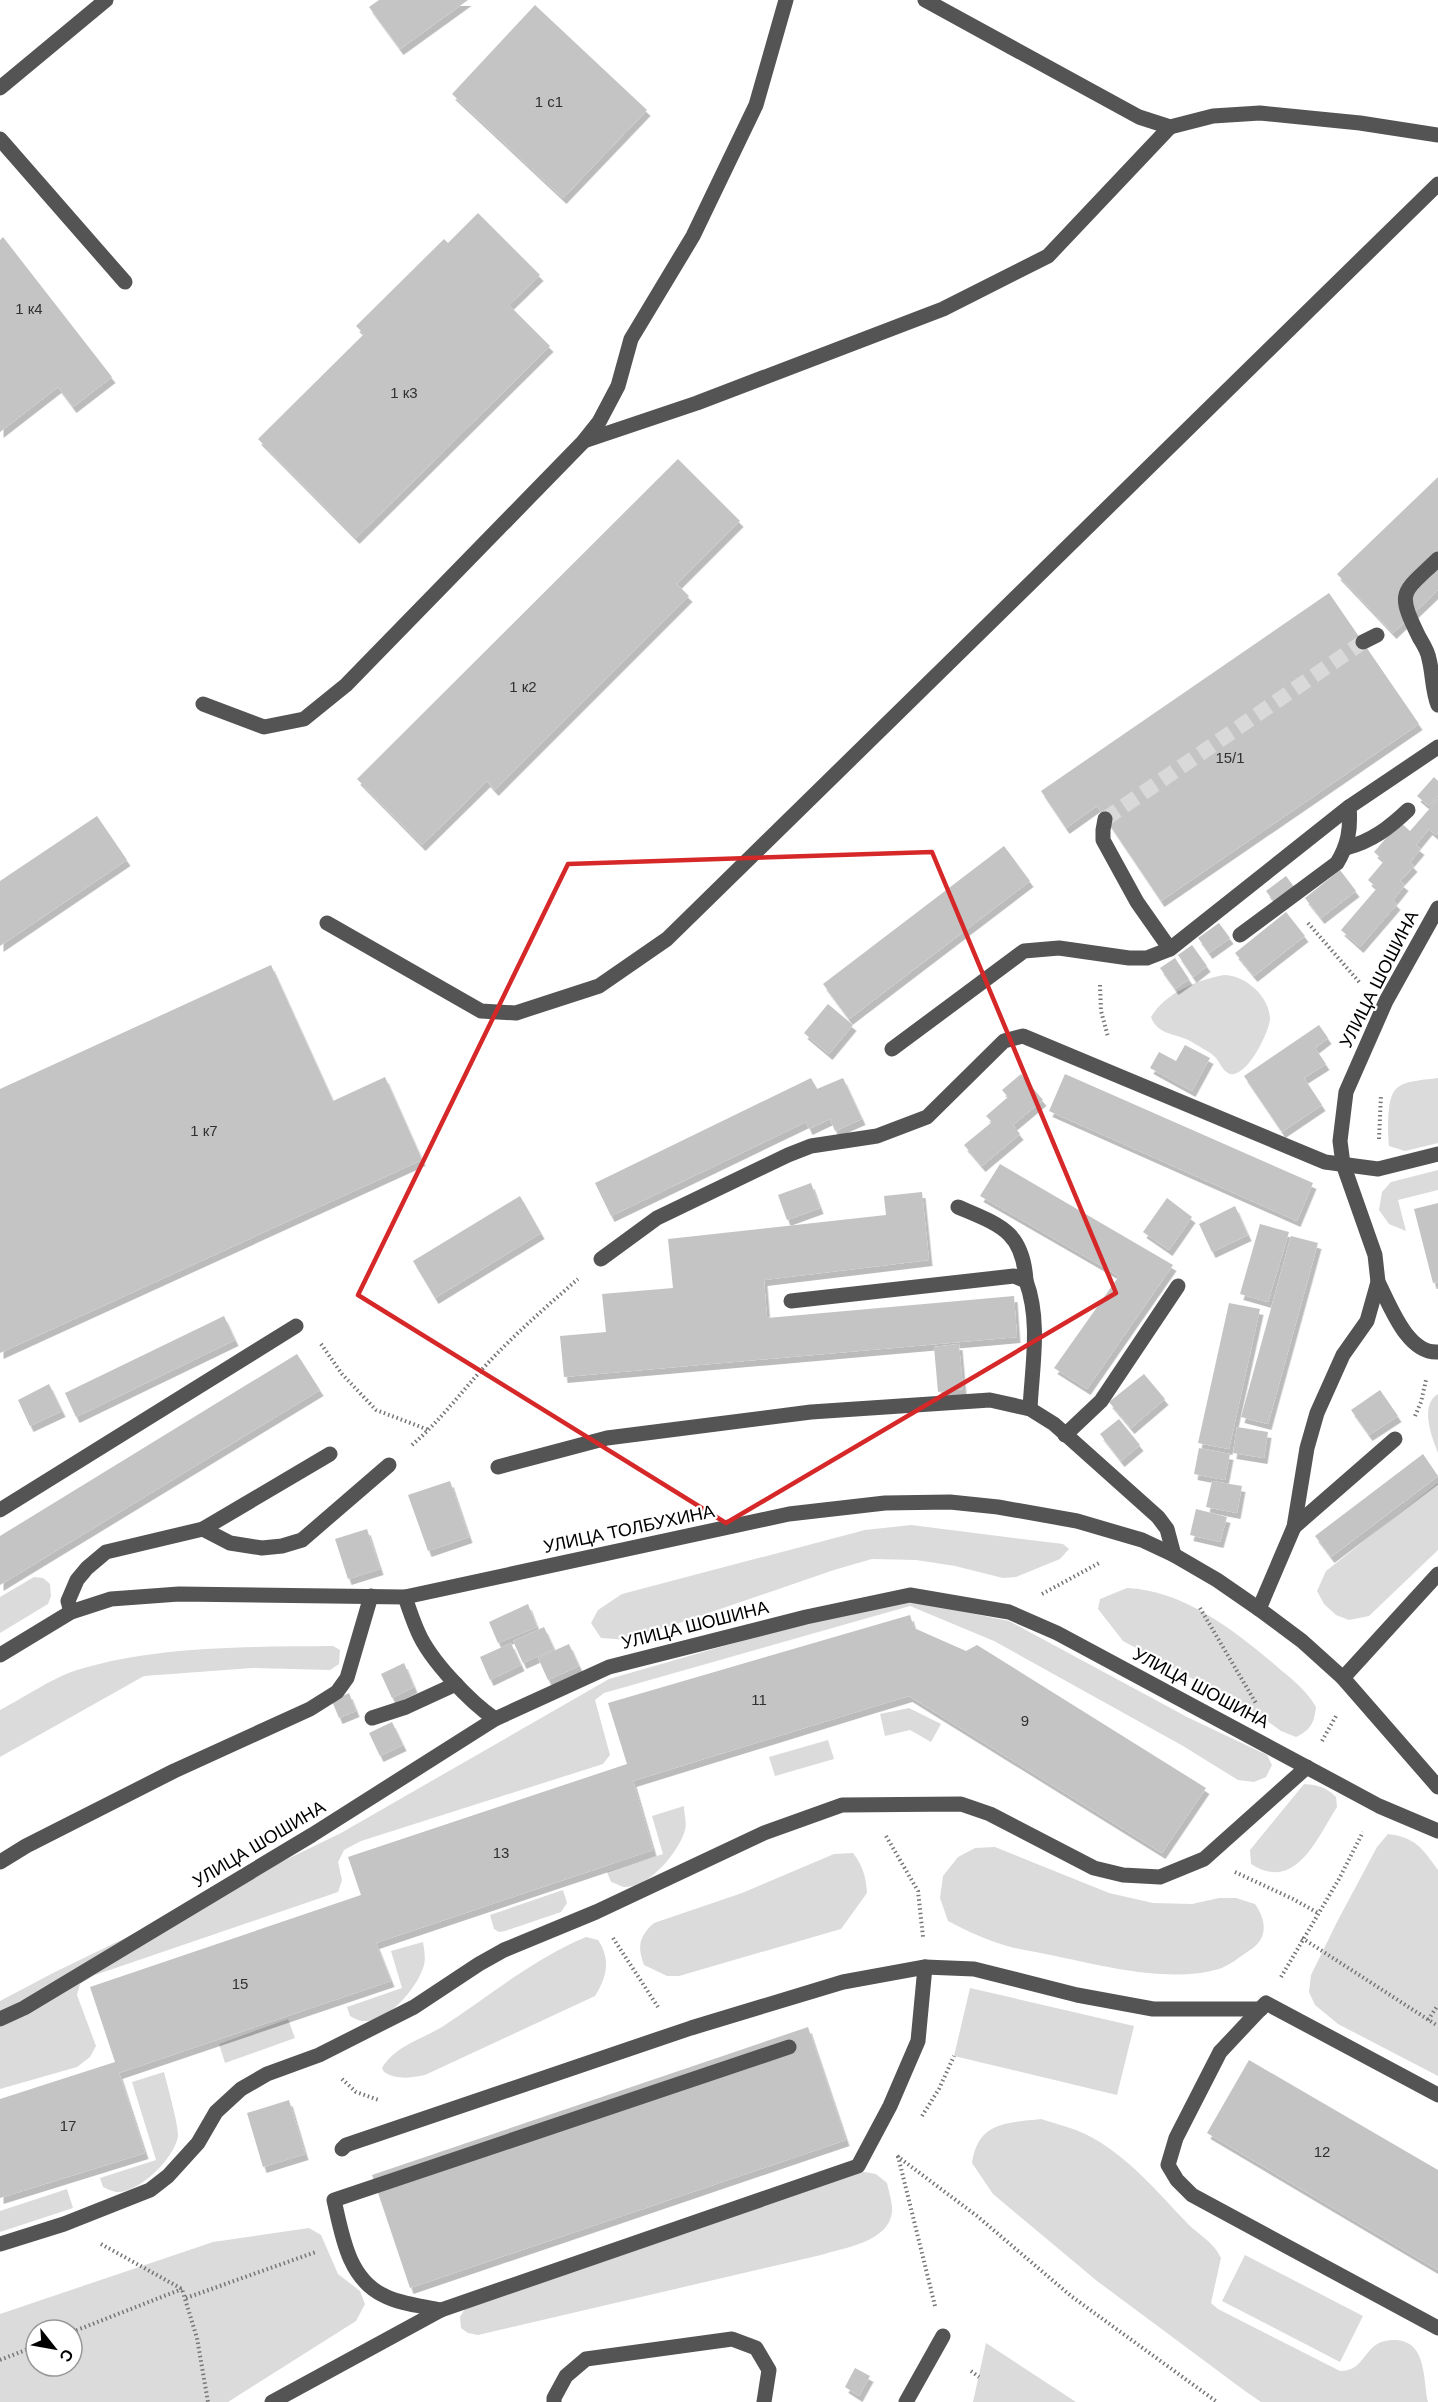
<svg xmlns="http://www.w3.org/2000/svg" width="1438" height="2402" font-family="Arial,sans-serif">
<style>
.green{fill:#dbdbdb;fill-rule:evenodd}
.building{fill:#c4c4c4;filter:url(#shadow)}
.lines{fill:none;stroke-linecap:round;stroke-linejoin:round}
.minor-tunnel{stroke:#d9d9d9;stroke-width:15;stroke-dasharray:15 8;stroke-linecap:butt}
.path{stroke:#767676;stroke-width:4;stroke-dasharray:1.5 3;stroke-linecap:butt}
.minor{stroke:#545454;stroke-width:15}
.marked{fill:none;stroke:#d62828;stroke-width:4.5;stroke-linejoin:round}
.labels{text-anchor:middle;stroke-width:4.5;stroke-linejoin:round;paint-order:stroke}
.number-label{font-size:15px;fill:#313131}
.street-label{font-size:18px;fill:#000;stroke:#fff}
</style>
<defs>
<filter id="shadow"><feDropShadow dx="3.5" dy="6" stdDeviation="0" flood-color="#0004"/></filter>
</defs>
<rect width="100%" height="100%" fill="#fff"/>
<g class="green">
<path d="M1224,975c21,0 45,21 46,43 0,13 -23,60 -40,56 -8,-3 -10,-12 -15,-17 -6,-6 -16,-10 -23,-15 -15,-9 -34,-6 -41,-25 14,-24 46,-37 73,-42z"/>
<path d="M1438,1078v65l-33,8 -16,-5c-1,-13 -3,-48 7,-57 8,-9 30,-9 42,-11z"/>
<polygon points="1438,1170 1438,1190 1398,1200 1406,1231 1389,1224 1379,1210 1382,1192 1391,1182"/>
<path d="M1438,1394v59c-6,-15 -19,-48 0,-59z"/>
<polygon points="1438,1483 1438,1550 1369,1616 1349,1620 1336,1615 1324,1604 1317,1591 1326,1571"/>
<polygon points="911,1525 1063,1544 1069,1549 1060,1559 1016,1577 1003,1578 955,1566 916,1560 872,1559 834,1570 630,1640 601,1638 591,1623 598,1610 622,1594 865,1530"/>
<polygon points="34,1577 43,1578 50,1584 51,1596 48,1604 0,1633 0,1597"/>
<path d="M1127,1588c55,2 107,42 147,76 16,14 32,25 42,43 -2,16 -5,23 -20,30l-15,-6 -22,-16 -136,-74 -25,-32 2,-10z"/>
<polygon points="911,1601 1009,1621 1189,1718 1267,1755 1272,1765 1266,1777 1254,1782 1238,1780 1183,1746 994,1641 910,1606 604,1693 595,1700 610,1755 603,1764 361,1841 344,1850 338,1862 342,1880 338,1892 95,1975 80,1984 77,1995 96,2046 90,2057 77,2067 0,2089 0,2001 53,1973 341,1833 609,1679 804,1623"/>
<path d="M333,1646l7,4 -1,14 -9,6 -78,-2 -108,8 -144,81v-47c23,-12 54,-33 77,-40 81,-25 173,-23 256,-24z"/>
<polygon points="909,1708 941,1724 931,1742 910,1730 885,1736 880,1714"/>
<polygon points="828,1740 834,1759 775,1776 769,1757"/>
<path d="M1304,1784c14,1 22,3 32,13l1,10c-20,31 -41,86 -86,57l-1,-14z"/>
<path d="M684,1806c0,8 3,17 1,24 -6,22 -36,58 -61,57 -4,-1 -9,-4 -13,-5l-4,-10 56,-18 -11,-38z"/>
<path d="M1388,1834c27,3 35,15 50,36v206l-100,-52 -23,-19 -6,-13 2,-17 26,-53 40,-75z"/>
<path d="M995,1847l114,46 44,10 39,1 27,-6h17l19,6c11,16 14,34 -5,46 -9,6 -21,16 -31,19 -48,14 -112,-2 -159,-12 -17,-4 -36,-6 -53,-11 -21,-6 -40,-15 -59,-25l-8,-23 3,-22 15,-19 17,-9z"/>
<path d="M853,1853c10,13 13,24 14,40l-26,36 -162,47h-12l-23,-11c-7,-18 -5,-29 10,-42l88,-30 92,-39z"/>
<polygon points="563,1890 567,1903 561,1912 505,1931 499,1932 494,1929 490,1915"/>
<path d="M586,1937l12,3c13,19 9,37 -3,56l-170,79c-15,3 -28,5 -41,-3l-2,-4c13,-22 40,-29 60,-41 49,-32 91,-68 144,-90z"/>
<path d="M423,1942c1,7 3,17 1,23 -6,22 -36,58 -61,56 -4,0 -9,-3 -13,-5l-3,-9 55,-19 -11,-37z"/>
<polygon points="970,1988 1134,2026 1117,2095 954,2056"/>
<polygon points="288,2019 295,2038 225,2063 219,2044"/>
<path d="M164,2072c3,12 15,55 14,64 -3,22 -40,58 -62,56 -4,-1 -9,-3 -13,-5l-3,-9 56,-18 -24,-78z"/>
<path d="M1041,2119c12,4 24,7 35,11 47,19 79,60 113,95 11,10 26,19 32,33l-10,45 7,6 122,62c18,0 21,-12 32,-23 6,-6 14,-8 22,-8 33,0 29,39 34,62h-167l-16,-11 -148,-110 -104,-87 -21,-31c6,-41 34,-40 69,-44z"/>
<path d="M865,2172l11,2 11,9c2,9 6,21 5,29 -3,30 -49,36 -71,43l-343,80 -10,-2 -7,-5 -1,-11 6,-10 383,-133z"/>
<polygon points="67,2189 73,2208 0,2232 0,2211"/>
<path d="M309,2228l12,7 17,39 22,17 5,13 -9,17 -128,81h-228v-88l213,-72zM36,2330h36v36h-36z"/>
<polygon points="1245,2255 1363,2316 1340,2362 1222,2301"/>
<polygon points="986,2343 1076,2402 973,2402"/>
</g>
<g class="building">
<polygon points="379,0 468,0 400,49 369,7"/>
<polygon points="535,5 647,110 563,198 452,94"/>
<polygon points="478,213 540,275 509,305 550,346 356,538 258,439 364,334 356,326 444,239 448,243"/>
<polygon points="3,237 112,377 73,407 58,387 0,432 0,240"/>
<polygon points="678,459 740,521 677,584 689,596 495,790 487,781 422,845 357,779"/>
<polygon points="1438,477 1438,590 1393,633 1337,574"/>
<polygon points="1329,593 1419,724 1161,901 1097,806 1066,828 1041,791"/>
<polygon points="1434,777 1438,781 1438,796 1429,806 1417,796"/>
<polygon points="1438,799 1438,832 1436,835 1429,829 1416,845 1421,849 1410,862 1414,866 1400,881 1405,885 1393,900 1397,904 1360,947 1341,930 1377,888 1368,880 1384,861 1374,852 1400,822 1410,831"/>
<polygon points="97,816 127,860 0,946 0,881"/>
<polygon points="1004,846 1030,881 849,1019 823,984"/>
<polygon points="1340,870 1356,891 1321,918 1305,898"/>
<polygon points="1286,876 1295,888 1275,903 1266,891"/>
<polygon points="1286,912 1305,936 1254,976 1235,953"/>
<polygon points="1219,923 1230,938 1209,953 1198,938"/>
<polygon points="1192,945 1207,966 1193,977 1178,955"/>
<polygon points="1175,958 1189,979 1175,989 1160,968"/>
<polygon points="271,965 333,1101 385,1077 422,1160 0,1353 0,1089"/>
<polygon points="828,1004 853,1025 829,1054 804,1033"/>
<polygon points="1319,1025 1328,1038 1315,1048 1326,1064 1304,1078 1322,1105 1282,1132 1244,1076"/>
<polygon points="1185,1045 1210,1058 1192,1091 1150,1068 1159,1052 1176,1061"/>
<polygon points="1021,1074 1043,1100 1013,1125 1020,1134 982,1166 964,1145 992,1122 986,1116 1008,1097 1002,1090"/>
<polygon points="1065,1074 1313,1183 1297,1221 1049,1111"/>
<polygon points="811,1078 817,1089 843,1078 862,1119 835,1131 830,1119 809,1129 806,1122 611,1216 595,1183"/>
<polygon points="1000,1164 1173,1265 1087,1389 1054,1368 1119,1276 980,1196"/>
<polygon points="811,1183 820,1208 787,1220 778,1195"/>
<polygon points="922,1192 929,1260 764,1280 767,1318 1014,1296 1017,1337 564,1377 560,1336 606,1332 602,1294 673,1288 668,1239 886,1215 884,1196"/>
<polygon points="520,1196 541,1233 435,1298 413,1261"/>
<polygon points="1167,1198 1192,1217 1169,1250 1143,1232"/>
<polygon points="1438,1203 1438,1282 1433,1283 1414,1209"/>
<polygon points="1235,1206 1248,1235 1212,1252 1199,1224"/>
<polygon points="1260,1224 1289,1232 1268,1302 1240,1294"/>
<polygon points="1291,1236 1318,1243 1268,1424 1241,1417"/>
<polygon points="1229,1303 1260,1309 1229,1449 1198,1443"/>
<polygon points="224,1316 235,1340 76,1417 65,1393"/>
<polygon points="959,1344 963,1389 938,1392 934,1347"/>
<polygon points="297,1354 320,1390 0,1585 0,1536"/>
<polygon points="1144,1374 1165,1399 1131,1428 1109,1402"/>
<polygon points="49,1384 62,1411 30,1426 18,1400"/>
<polygon points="1380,1390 1398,1416 1369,1435 1351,1410"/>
<polygon points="1119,1419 1140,1445 1121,1461 1100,1434"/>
<polygon points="1237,1427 1268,1432 1264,1458 1233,1453"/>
<polygon points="1199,1448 1230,1454 1225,1480 1194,1474"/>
<polygon points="1423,1454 1438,1476 1331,1557 1315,1536"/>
<polygon points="450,1481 469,1537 428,1551 408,1495"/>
<polygon points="1212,1481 1242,1486 1237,1513 1206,1507"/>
<polygon points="1196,1509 1227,1517 1220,1542 1190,1535"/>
<polygon points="367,1529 380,1569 348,1579 335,1539"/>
<polygon points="528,1604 537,1627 498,1643 489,1622"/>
<polygon points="910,1615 914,1628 966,1651 977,1645 1206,1788 1162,1853 909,1696 866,1709 633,1781 653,1850 376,1943 391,1981 119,2073 145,2153 0,2198 0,2099 115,2062 90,1987 361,1895 348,1857 627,1764 608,1703"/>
<polygon points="544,1627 554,1649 523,1663 513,1641"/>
<polygon points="511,1643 521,1665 490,1680 480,1657"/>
<polygon points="569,1644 579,1666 548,1680 538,1658"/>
<polygon points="404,1663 414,1687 392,1698 381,1674"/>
<polygon points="349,1693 356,1711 339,1718 332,1701"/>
<polygon points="392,1722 403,1745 380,1756 369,1733"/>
<polygon points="808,2027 846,2140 410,2288 372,2175"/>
<polygon points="1249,2060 1438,2170 1438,2270 1207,2133"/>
<polygon points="289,2100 305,2154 263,2167 247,2113"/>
<polygon points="855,2368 870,2376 859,2396 845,2387"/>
</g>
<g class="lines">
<polyline class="minor-tunnel" points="1105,819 1363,642"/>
<g class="path">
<polyline points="1308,923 1360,983"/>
<polyline points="1100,985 1101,1011 1108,1037"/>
<polyline points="1379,1139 1381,1095"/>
<polyline points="321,1344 342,1374 376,1410 429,1430"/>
<polyline points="1415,1416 1421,1402 1426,1380"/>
<path d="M412,1445c28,-24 50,-54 75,-81 28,-30 60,-58 91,-85"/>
<polyline points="1042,1594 1101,1562"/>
<polyline points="1200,1608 1257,1705"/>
<polyline points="1322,1741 1336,1716"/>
<polyline points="886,1836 918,1891 923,1937"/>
<polyline points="1235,1872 1293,1899 1318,1913"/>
<polyline points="613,1938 658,2007"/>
<polyline points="1302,1938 1438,2026"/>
<polyline points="1281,1977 1339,1879 1363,1832"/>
<polyline points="1428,2020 1438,2005"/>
<polyline points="342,2079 356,2092 379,2100"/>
<polyline points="922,2116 939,2089 954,2056"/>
<polyline points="897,2156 977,2216 1071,2296 1217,2402"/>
<polyline points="898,2156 935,2306"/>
<polyline points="101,2244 182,2289 197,2338 208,2402"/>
<polyline points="186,2298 316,2252"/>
<polyline points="72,2332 182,2289"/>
<polyline points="0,2360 36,2346"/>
<polyline points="971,2371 979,2377"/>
</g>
<g class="minor">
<polyline points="925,0 1139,117 1170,127 1213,116 1260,113 1360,123 1438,135"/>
<polyline points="0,88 106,0"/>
<polyline points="0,139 125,282"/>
<polyline points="584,441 697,403 943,309 1048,256 1170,127"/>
<path d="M1438,559c-36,35 -42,31 -19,78 4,7 9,14 10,22 4,15 3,31 9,46"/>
<polyline points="1363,642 1377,635"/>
<polyline points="203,704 264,727 304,719 346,685 583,442 599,422 618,386 631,339 693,236 756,105 786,0"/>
<polyline points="1105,819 1103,830 1103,840 1137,902 1170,949 1349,807 1438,747"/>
<path d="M1346,848c26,-7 43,-20 62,-38"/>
<polyline points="1438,908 1386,1001 1346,1092 1340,1141 1343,1164 1375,1255 1378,1282 1367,1321 1343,1355 1317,1413 1307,1448 1294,1527 1259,1609 1302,1641 1343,1678 1438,1787"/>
<polyline points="327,923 481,1011 516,1013 599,986 667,939 1438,184"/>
<path d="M1240,935l97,-72c11,-18 14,-34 12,-56"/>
<polyline points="892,1049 1024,951 1059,948 1129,958 1147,958 1170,949"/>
<path d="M958,1207c42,18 65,24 68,74"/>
<polyline points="601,1259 657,1218 788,1155 811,1146 877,1136 927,1117 1004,1041 1023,1036 1325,1162 1378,1169 1438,1154"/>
<path d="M1378,1282c12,23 29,72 60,70"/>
<path d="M791,1301l223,-25 12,5c15,40 6,86 4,128"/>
<polyline points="1065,1435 1101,1401 1178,1286"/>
<polyline points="498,1467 607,1438 811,1412 990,1400 1030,1409 1054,1424 1158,1517 1167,1529 1174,1555"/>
<polyline points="0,1510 296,1326"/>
<polyline points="1294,1527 1395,1439"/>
<polyline points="203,1529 230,1543 262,1548 282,1546 302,1540 389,1465"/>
<path d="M405,1597c4,12 8,24 13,35 12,28 52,70 77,87"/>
<polyline points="71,1612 68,1601 77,1580 87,1568 106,1552 203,1529 330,1454"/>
<polyline points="0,1655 71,1612 111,1599 179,1594 405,1597 789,1514 885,1503 950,1502 998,1507 1077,1521 1142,1540 1174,1555 1217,1580 1259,1609"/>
<polyline points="1343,1678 1438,1574"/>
<polyline points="372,1718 406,1707 456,1684"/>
<polyline points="0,1862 26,1846 174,1771 310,1709 337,1692 347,1678 371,1596"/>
<polyline points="0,2019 24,2008 312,1835 495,1719 609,1667 806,1617 910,1595 1009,1612 1057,1633 1379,1806 1438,1831"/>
<polyline points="1438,2095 1266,2003 1220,2052 1176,2138 1168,2165 1177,2180 1192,2195 1438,2328"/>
<polyline points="342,2149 346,2145 691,2028 843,1982 925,1967 974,1969 1077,1995 1153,2009 1261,2009"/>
<polyline points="0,2244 64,2224 150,2190 168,2176 198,2143 216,2112 241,2089 267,2074 319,2055 414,2007 479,1964 504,1950 596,1912 764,1833 842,1805 961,1804 990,1814 1094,1868 1123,1875 1160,1877 1204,1859 1307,1767"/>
<path d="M441,2310c-18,-4 -42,-6 -58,-15 -35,-17 -41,-60 -49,-95l455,-153"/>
<polyline points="272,2402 441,2310 858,2166 890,2106 918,2041 925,1967"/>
<polyline points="554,2402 554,2398 566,2376 586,2359 732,2339 756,2348 769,2370 764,2402"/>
<polyline points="906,2402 943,2336"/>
</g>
</g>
<path class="marked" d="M932,852l184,441 -390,230 -368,-228 210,-431z"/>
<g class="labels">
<g class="number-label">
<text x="549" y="107">1 с1</text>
<text x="29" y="314">1 к4</text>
<text x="404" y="398">1 к3</text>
<text x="523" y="692">1 к2</text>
<text x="1230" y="763">15/1</text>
<text x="204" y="1136">1 к7</text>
<text x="759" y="1705">11</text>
<text x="1025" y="1726">9</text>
<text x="501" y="1858">13</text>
<text x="240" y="1989">15</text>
<text x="68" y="2131">17</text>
<text x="1322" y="2157">12</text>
</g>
<g class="street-label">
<text transform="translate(1379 979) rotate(-63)" y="6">УЛИЦА ШОШИНА</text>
<text transform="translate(629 1529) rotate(-12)" y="6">УЛИЦА ТОЛБУХИНА</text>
<text transform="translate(695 1625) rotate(-14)" y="6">УЛИЦА ШОШИНА</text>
<text transform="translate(1201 1688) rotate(28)" y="6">УЛИЦА ШОШИНА</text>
<text transform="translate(259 1844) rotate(-31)" y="6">УЛИЦА ШОШИНА</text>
</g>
</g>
<g transform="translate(54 2348) rotate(121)"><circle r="28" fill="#ffffff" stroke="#999999" stroke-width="1.5"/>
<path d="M0-4.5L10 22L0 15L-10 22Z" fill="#000000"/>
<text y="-9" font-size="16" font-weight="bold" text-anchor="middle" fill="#000000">С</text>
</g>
</svg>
